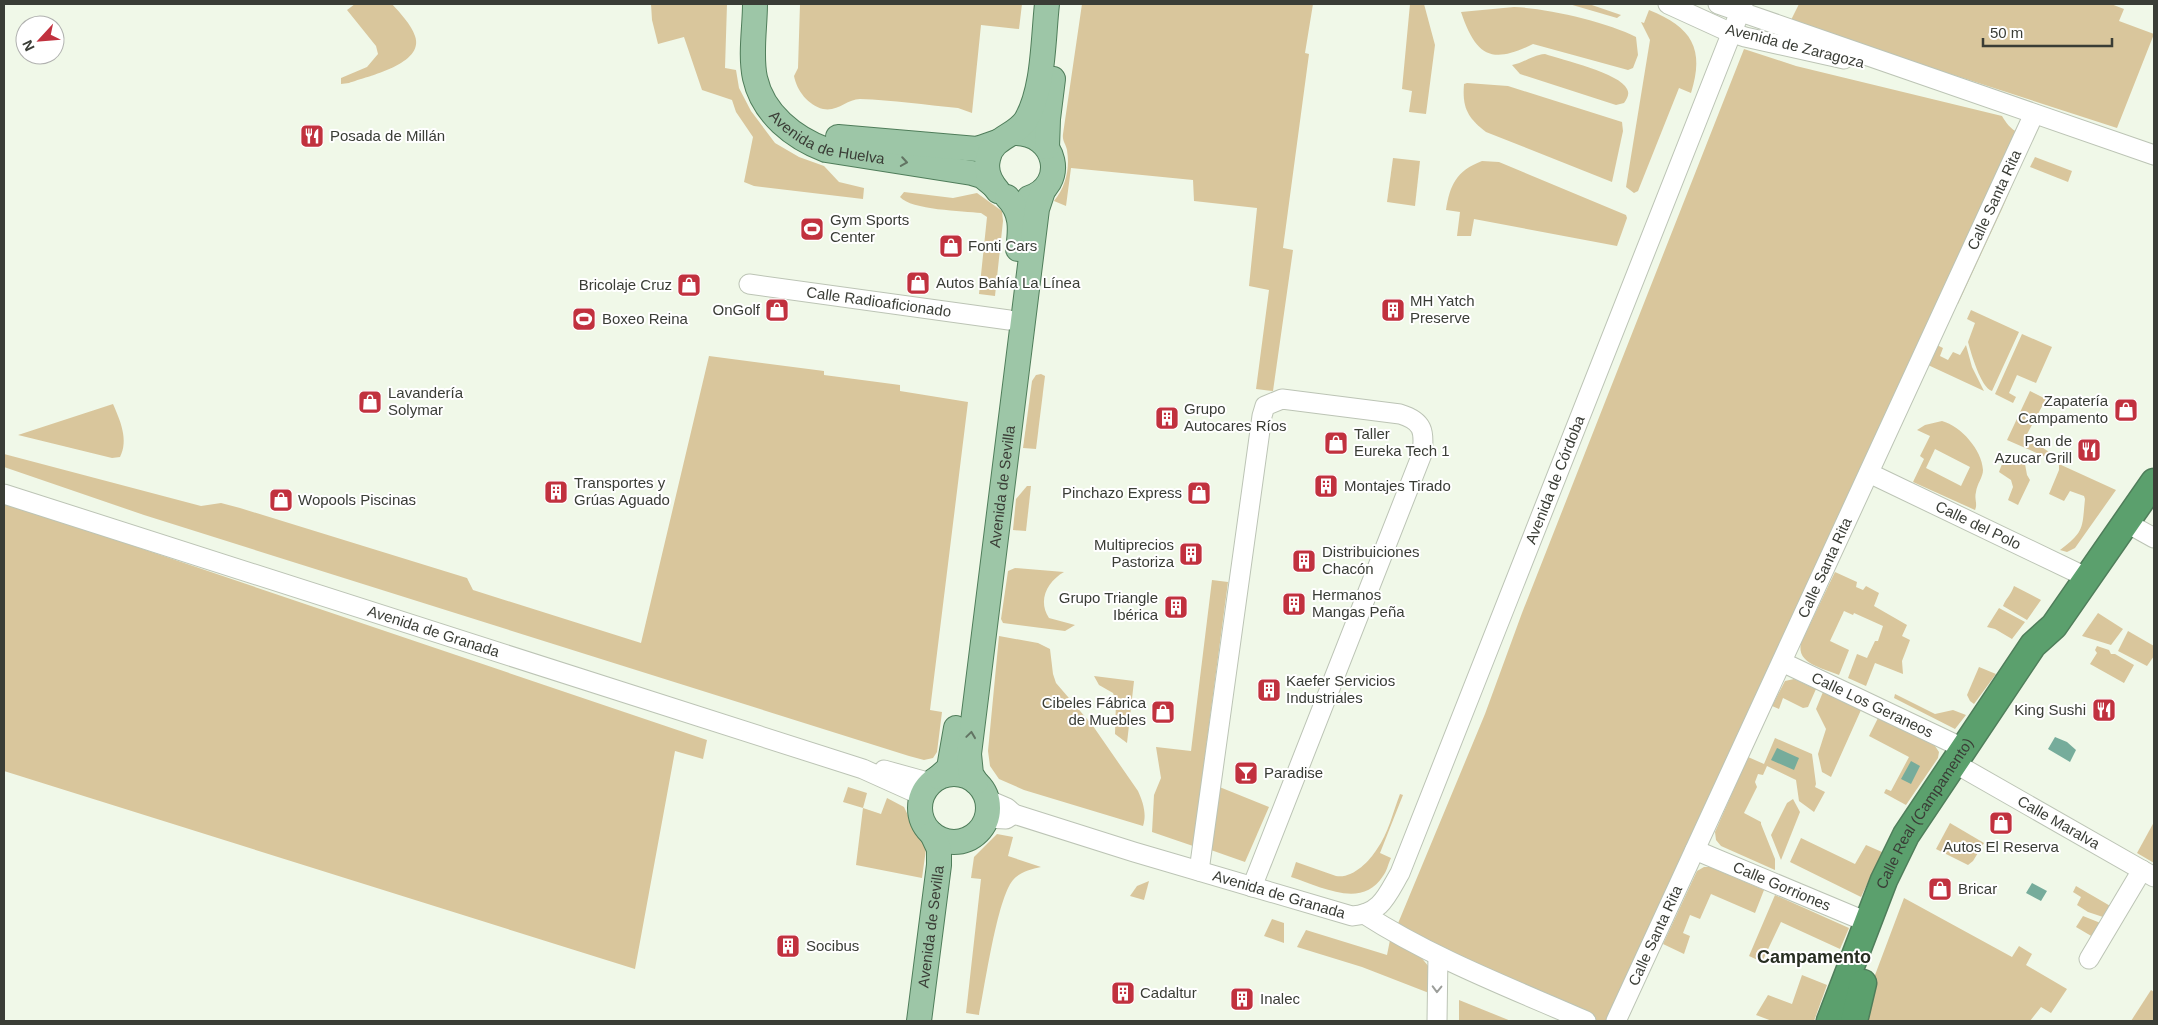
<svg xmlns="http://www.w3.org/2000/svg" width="2158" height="1025" font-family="Arial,sans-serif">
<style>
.green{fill:#d9c69c;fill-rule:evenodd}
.water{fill:#76ac9b}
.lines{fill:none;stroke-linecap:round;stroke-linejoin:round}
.minor-casing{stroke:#bcc4b5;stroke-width:21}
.major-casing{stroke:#4f7d5a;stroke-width:26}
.highway-casing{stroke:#4f7d5a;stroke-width:29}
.minor{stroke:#fff;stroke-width:19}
.major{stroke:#9dc6a7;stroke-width:24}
.highway{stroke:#5ba06d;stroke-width:26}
.oneway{stroke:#627463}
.oneway2{stroke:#9c9e9a}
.labels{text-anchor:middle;stroke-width:4;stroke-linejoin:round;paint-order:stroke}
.street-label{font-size:15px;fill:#3a3d36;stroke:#fff}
.poi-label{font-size:15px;fill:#3a3d36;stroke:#fff;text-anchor:start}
.quarter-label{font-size:18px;font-weight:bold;fill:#272e21;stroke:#fff}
</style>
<rect width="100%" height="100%" fill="#f0f8e8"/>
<g class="green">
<path d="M355,4h37c8,9 19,20 23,32 10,28 -47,40 -66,47l-8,1v-6l26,-11 11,-13 -2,-8 -29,-36z"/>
<polygon points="651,4 727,4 725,68 736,70 739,88 751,111 775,143 799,157 824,166 839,182 864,188 863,199 754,186 744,182 753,137 736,112 732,100 702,90 684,37 658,44 652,20"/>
<path d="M800,4h222l-3,25 -38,-4 -9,88 -14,-5c-33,-3 -65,-8 -98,-9 -13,0 -22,13 -37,10 -15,-4 -26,-18 -29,-33l4,-8z"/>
<path d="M1082,4h231l-8,49 4,1 -26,194 10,2 -20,141 -17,-2 13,-99 -20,-4 8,-78 -63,-7 -1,-21 -122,-12 -5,38 -12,-5c12,-15 16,-32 13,-51 -1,-6 -5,-9 -4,-16z"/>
<polygon points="1410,4 1424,4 1435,45 1426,114 1409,112 1412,91 1402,89"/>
<polygon points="1569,4 1589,4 1621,15 1617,18"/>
<polygon points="1799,4 2111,4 2124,9 2119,21 2154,34 2117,128 1790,22"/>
<path d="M1514,7c32,1 94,15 122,30l2,18 -5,13 -5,2 -95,-26c-42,21 -57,12 -72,-32z"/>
<path d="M1649,10c43,17 56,39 42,83l-12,-5 -41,103 -4,2 -8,-6 24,-147 -9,-18 3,1z"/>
<path d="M1744,49l52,17 206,50c9,15 15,18 32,19l-32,74 -44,95 -9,-5 -333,722h-28l-194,-88 91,-219 37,-101z"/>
<path d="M1545,54c17,6 75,19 82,35 3,5 0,10 -3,14l-8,2 -96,-31 -8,-9c12,-2 20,-10 33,-11z"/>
<path d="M1467,83l41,3 114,36 1,9 -11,51 -126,-50c-18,-14 -24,-24 -22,-48z"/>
<polygon points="2035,157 2072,171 2068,182 2030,167"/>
<polygon points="1393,158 1420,161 1415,206 1387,202"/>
<path d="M1482,161l17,1 127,53 1,3 -10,28 -143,-27 -3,17h-14l3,-24 -14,-2c4,-25 10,-39 36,-49z"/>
<path d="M904,192l49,6 24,-5 25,18 1,10 -8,75 -16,-2 8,-77 -6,-4c-18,-2 -70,-3 -81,-16z"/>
<path d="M1971,310l48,22 -27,59c-11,-3 -21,-38 -24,-49l7,-19 -8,-4z"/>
<polygon points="2022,334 2052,347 2036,383 2017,375 2009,393 2016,397 2013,403 1995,394"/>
<polygon points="1937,345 1943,348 1940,356 1948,360 1953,352 1960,355 1966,345 1972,367 1984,391 1928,365"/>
<polygon points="709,356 824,371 824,375 900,385 900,391 968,402 930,710 942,712 937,752 933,758 924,760 909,756 144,515 4,467 4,454 201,506 221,503 240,508 467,578 473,590 641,643"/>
<polygon points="1041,374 1045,376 1036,449 1023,448 1032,381 1036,375"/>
<polygon points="2030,391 2046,399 2026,436 2049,452 2046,457 2007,440"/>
<path d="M113,404c7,16 16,36 7,53l-8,1 -94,-23z"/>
<path d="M1942,421c19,5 40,29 41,49 0,7 -6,14 -7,22 -2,7 2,12 -1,18l-62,-28 11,-23 -4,-3 10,-20 -13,-6 8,-5zM1935,449l35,18 -9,19 -35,-18z"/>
<polygon points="2005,456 2025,464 2027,475 2030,480 2018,505 2008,500 2013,487 2011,480 1999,472"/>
<path d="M2059,464l57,26 -41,58 -8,4 -7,-2c25,-19 22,-22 25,-51l-1,-3 -14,-5 -6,10 -15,-7 10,-24z"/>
<polygon points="1027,486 1031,486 1026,531 1013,530 1016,499"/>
<polygon points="4,502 707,740 703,759 675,751 635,969 4,771"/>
<path d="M1015,568l49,4c-16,9 -27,28 -15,46l26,7 -10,6 -62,-8 -2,-4 7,-48z"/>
<path d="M1835,572l22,10 -1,5 7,3 3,-4 13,7 -5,13 33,19 -5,11 8,4 -8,21 1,13 -28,-11 -9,23 -18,-8 9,-24 10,4 8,-17h3l5,-15 -29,-13 -1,2 -9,-4 -14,30 19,9 -10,25c-16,-7 -43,-11 -38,-32z"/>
<polygon points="1212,580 1228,582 1193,846 1152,832 1154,795 1161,778 1156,747 1191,751"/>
<path d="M2014,586l27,14 -14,20 -24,-14c3,-8 8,-11 11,-20z"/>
<polygon points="1999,608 2025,622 2012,639 1995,629 1987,627"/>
<polygon points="2098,613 2123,629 2111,645 2082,636"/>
<polygon points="2128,631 2154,646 2154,656 2147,666 2118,651"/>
<path d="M999,636l39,7 12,6 3,25 3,9 37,43 45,65c5,11 9,23 5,35l-119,-36 -25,-11 -9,-13 -2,-15z"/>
<polygon points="2097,646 2109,650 2111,654 2115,654 2134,665 2124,683 2090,664 2097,653 2095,650"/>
<polygon points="1979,667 1996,674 1974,704 1970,701 1967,695"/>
<polygon points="1094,676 1134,681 1127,743 1115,734 1116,701 1113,693 1099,685"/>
<polygon points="1794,679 1816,689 1808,707 1803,708 1783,698 1779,709 1772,706 1785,681"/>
<polygon points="1823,692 1861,710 1831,777 1822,772 1818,754 1826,729 1816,709"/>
<polygon points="1895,694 1935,714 1953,710 1966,715 1955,729 1894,698"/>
<polygon points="1878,718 1933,743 1939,752 1938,758 1906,805 1884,793 1886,789 1891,791 1909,757 1869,736"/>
<polygon points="1775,738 1812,754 1816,784 1815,787 1825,792 1814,812 1799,801 1796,780 1767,766 1763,775 1758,774 1755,782 1757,787 1744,813 1761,822 1761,824 1775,859 1775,870 1721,846 1716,840 1715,832 1748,757 1764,764"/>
<polygon points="1217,786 1269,807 1245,862 1208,849"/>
<polygon points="848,787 867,793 863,808 881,814 887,798 904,807 915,830 926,849 922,878 856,865 863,808 843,802"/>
<path d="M1400,794l3,1 -23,58 11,5c-3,6 -4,13 -8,18 -21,34 -63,10 -92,1l5,-15 40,14c16,3 33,-14 41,-27 11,-15 16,-37 23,-55z"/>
<polygon points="1793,799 1800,812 1781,860 1771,835 1787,803"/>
<polygon points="2154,822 2154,863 2137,853"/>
<polygon points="1950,823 1984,843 1973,861 1968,865 1936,849"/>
<path d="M997,834l16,3 -5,19 33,11c-10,2 -21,5 -28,13 -16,19 -28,106 -34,135l-13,-2 15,-134 -10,-1 3,-21z"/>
<polygon points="1801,838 1855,864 1866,845 1882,852 1861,897 1790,862"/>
<polygon points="1704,867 1710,867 1764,890 1755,913 1711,894 1700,919 1690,915 1683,933 1690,936 1684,954 1663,944 1697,871"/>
<polygon points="1149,881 1144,900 1130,896 1137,886"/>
<polygon points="2076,886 2112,907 2106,918 2088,912 2077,905 2081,897 2073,892"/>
<polygon points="1775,895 1849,928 1840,949 1781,922 1762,962 1749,956"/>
<polygon points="1904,898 2012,957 2019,946 2032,954 2026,965 2067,989 2051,1013 2041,1007 2030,1021 1864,1021 1872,983"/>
<polygon points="2083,916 2103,924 2093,937 2076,927"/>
<polygon points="1272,919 1284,923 1284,943 1264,936"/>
<polygon points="1306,930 1387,955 1390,940 1420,956 1429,967 1429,993 1362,967 1297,947"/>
<polygon points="1802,975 1827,985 1814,1021 1772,1021 1756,1015 1768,995 1792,1004"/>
<polygon points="2151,990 2154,992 2154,1021 2131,1021"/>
<polygon points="1459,1000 1511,1021 1459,1021"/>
</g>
<g class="water">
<polygon points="2055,737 2067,742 2076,750 2070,762 2048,749"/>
<polygon points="1777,748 1799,758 1794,770 1771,760"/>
<polygon points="1911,761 1920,766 1911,784 1901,779"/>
<polygon points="2032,883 2047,891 2041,901 2026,893"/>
</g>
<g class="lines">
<g class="minor-casing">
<g id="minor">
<polyline points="1668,4 1727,31 1745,37 1844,59"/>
<polyline points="1718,4 2154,155"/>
<path id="s1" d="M749,284l260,36"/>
<path id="s2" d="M1869,473l219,105"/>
<path id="s3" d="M4,494l859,275 60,27"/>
<polyline points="2127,523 2154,538"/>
<path id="s4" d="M1782,662l181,86"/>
<path id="s5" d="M1963,768l191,109"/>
<polyline points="884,770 931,783"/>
<path id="s6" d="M986,799l21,9 7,6 120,38 218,64c29,-2 35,-21 48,-43l343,-869"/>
<polyline points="986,818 1006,819 1014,814"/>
<path id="s7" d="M1695,850l172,72"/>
<path d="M1199,871l63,-455 3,-10 17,-7 118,15c23,7 25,17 22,40l-170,433"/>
<path d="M1364,914c70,45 147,74 222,107"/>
<polyline points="2089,959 2142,870"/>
<polyline points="1437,1021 1438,956"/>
<path id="s8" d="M1616,1021l418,-907"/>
</g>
</g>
<g class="major-casing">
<g id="major">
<path id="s9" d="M755,4c0,23 -5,51 0,74 8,36 39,60 71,72l146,23 10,3 11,9"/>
<path d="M1014,133c43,-1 54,52 15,65"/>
<polyline points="838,137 977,149 997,142"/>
<polyline points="1047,147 1048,119 1053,79"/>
<path d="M998,191c-8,-9 -13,-20 -10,-32 4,-22 27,-22 38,-39 18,-31 17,-81 21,-116"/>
<path d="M1007,197c15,15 14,32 11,52"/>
<circle cx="954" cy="808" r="34"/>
<polyline points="939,777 949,768 956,728"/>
<path id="s10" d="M976,782l-5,-8 -2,-20 68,-545 6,-18"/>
<path id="s11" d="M919,1021l20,-156v-16l-7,-15"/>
</g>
</g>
<g class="highway-casing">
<g id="highway">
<path id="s12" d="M1830,1021l54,-141 22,-45 127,-190 21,-19 100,-144"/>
<polyline points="1854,1021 1863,983"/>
</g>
</g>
<use href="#minor" class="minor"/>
<use href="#major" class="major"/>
<use href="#highway" class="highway"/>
</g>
<defs><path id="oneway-chevron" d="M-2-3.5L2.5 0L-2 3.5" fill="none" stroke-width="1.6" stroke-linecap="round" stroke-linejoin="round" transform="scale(1.25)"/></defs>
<g class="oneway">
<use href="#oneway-chevron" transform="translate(904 162) rotate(9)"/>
<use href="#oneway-chevron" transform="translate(971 735) rotate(-82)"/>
</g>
<use class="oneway2" href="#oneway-chevron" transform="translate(1437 989) rotate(91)"/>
<defs>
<g id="restaurant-square" transform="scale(1.25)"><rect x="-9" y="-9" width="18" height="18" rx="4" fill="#c1313e" stroke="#fff"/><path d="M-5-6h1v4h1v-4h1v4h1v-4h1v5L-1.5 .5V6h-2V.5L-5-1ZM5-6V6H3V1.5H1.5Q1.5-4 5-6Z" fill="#fff"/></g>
<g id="stadium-square" transform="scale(1.25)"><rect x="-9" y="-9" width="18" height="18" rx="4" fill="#c1313e" stroke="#fff"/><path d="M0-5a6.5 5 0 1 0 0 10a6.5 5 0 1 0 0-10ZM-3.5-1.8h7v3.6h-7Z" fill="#fff"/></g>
<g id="shop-square" transform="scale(1.25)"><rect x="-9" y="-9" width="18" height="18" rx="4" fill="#c1313e" stroke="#fff"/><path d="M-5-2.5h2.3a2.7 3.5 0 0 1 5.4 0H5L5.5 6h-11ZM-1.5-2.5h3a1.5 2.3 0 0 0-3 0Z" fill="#fff"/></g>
<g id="building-square" transform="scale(1.25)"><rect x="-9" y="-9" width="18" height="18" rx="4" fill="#c1313e" stroke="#fff"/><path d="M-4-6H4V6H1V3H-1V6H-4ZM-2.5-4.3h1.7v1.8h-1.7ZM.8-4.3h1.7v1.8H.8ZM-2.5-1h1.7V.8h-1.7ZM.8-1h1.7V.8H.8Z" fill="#fff"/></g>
<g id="bar-square" transform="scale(1.25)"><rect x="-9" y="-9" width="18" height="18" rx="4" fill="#c1313e" stroke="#fff"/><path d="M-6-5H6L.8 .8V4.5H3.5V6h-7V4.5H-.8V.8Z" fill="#fff"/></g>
</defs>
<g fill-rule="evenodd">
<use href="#restaurant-square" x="312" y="136"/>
<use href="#stadium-square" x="812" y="229"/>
<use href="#shop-square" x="951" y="246"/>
<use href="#shop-square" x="918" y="283"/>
<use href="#shop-square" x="689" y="285"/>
<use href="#shop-square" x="777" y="310"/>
<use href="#building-square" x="1393" y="310"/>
<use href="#stadium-square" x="584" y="319"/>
<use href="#shop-square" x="370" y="402"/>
<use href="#shop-square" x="2126" y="410"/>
<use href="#building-square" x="1167" y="418"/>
<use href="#shop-square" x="1336" y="443"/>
<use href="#restaurant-square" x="2089" y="450"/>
<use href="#building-square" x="1326" y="486"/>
<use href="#building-square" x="556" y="492"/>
<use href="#shop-square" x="1199" y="493"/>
<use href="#shop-square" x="281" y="500"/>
<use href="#building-square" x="1191" y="554"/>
<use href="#building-square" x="1304" y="561"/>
<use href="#building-square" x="1294" y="604"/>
<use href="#building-square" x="1176" y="607"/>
<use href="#building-square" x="1269" y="690"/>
<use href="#restaurant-square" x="2104" y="710"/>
<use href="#shop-square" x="1163" y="712"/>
<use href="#bar-square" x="1246" y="773"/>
<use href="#shop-square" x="2001" y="823"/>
<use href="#shop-square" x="1940" y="889"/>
<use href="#building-square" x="788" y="946"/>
<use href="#building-square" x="1123" y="993"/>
<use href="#building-square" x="1242" y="999"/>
</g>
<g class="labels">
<g class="street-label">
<text transform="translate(1795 46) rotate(14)" y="5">Avenida de Zaragoza</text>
<text dy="5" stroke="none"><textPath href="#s9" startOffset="176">Avenida de Huelva</textPath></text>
<text dy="5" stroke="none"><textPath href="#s8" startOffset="904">Calle Santa Rita</textPath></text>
<text dy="5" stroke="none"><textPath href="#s1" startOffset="131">Calle Radioaficionado</textPath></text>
<text dy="5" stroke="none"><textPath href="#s6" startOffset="876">Avenida de Córdoba</textPath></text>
<text dy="5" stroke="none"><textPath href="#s10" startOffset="299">Avenida de Sevilla</textPath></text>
<text dy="5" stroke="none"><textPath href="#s2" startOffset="121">Calle del Polo</textPath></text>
<text dy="5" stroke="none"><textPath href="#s8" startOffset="499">Calle Santa Rita</textPath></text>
<text dy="5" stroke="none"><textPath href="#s3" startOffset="451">Avenida de Granada</textPath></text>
<text dy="5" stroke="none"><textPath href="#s4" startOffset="100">Calle Los Geraneos</textPath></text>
<text dy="5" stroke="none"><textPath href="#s12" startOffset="229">Calle Real (Campamento)</textPath></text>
<text dy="5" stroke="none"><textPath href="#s5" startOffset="110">Calle Maralva</textPath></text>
<text dy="5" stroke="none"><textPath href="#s7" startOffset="94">Calle Gorriones</textPath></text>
<text dy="5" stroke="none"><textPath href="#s6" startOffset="309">Avenida de Granada</textPath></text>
<text dy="5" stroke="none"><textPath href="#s11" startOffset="95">Avenida de Sevilla</textPath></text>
<text dy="5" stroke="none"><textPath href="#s8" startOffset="94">Calle Santa Rita</textPath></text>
</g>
<g class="poi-label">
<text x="330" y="141">Posada de Millán</text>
<text x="830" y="225">Gym Sports<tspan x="830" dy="17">Center</tspan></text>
<text x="968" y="251">Fonti Cars</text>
<text x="936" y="288">Autos Bahía La Línea</text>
<text x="672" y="290" text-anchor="end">Bricolaje Cruz</text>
<text x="1410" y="306">MH Yatch<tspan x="1410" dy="17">Preserve</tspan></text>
<text x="760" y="315" text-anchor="end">OnGolf</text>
<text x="602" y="324">Boxeo Reina</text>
<text x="388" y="398">Lavandería<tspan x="388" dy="17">Solymar</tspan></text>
<text x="2108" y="406" text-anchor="end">Zapatería<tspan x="2108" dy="17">Campamento</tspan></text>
<text x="1184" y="414">Grupo<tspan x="1184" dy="17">Autocares Ríos</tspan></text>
<text x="1354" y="439">Taller<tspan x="1354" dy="17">Eureka Tech 1</tspan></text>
<text x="2072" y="446" text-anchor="end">Pan de<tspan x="2072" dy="17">Azucar Grill</tspan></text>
<text x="574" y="488">Transportes y<tspan x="574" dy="17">Grúas Aguado</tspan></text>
<text x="1344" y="491">Montajes Tirado</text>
<text x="1182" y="498" text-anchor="end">Pinchazo Express</text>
<text x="298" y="505">Wopools Piscinas</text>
<text x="1174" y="550" text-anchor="end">Multiprecios<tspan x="1174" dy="17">Pastoriza</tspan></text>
<text x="1322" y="557">Distribuiciones<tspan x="1322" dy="17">Chacón</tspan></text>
<text x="1312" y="600">Hermanos<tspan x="1312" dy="17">Mangas Peña</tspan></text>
<text x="1158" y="603" text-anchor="end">Grupo Triangle<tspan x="1158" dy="17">Ibérica</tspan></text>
<text x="1286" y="686">Kaefer Servicios<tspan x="1286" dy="17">Industriales</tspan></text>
<text x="1146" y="708" text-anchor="end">Cibeles Fábrica<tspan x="1146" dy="17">de Muebles</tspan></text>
<text x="2086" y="715" text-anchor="end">King Sushi</text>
<text x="1264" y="778">Paradise</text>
<text x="2001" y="852" text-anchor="middle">Autos El Reserva</text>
<text x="1958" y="894">Bricar</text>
<text x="806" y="951">Socibus</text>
<text x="1140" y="998">Cadaltur</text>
<text x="1260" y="1004">Inalec</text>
</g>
<g class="quarter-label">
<text x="1814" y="963">Campamento</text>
</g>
</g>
<rect width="2158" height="1025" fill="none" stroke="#3a3d36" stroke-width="10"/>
<g transform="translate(40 40) rotate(244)"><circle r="24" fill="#ffffff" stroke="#b0b1af"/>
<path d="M0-4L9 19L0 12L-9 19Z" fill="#c1313e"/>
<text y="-8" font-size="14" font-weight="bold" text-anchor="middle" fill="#3a3d36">N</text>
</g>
<path d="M1983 38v8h129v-8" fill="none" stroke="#3a3d36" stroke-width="2.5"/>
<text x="1990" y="38" font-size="15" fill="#3a3d36" stroke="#ffffff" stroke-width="4" paint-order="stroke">50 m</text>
</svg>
